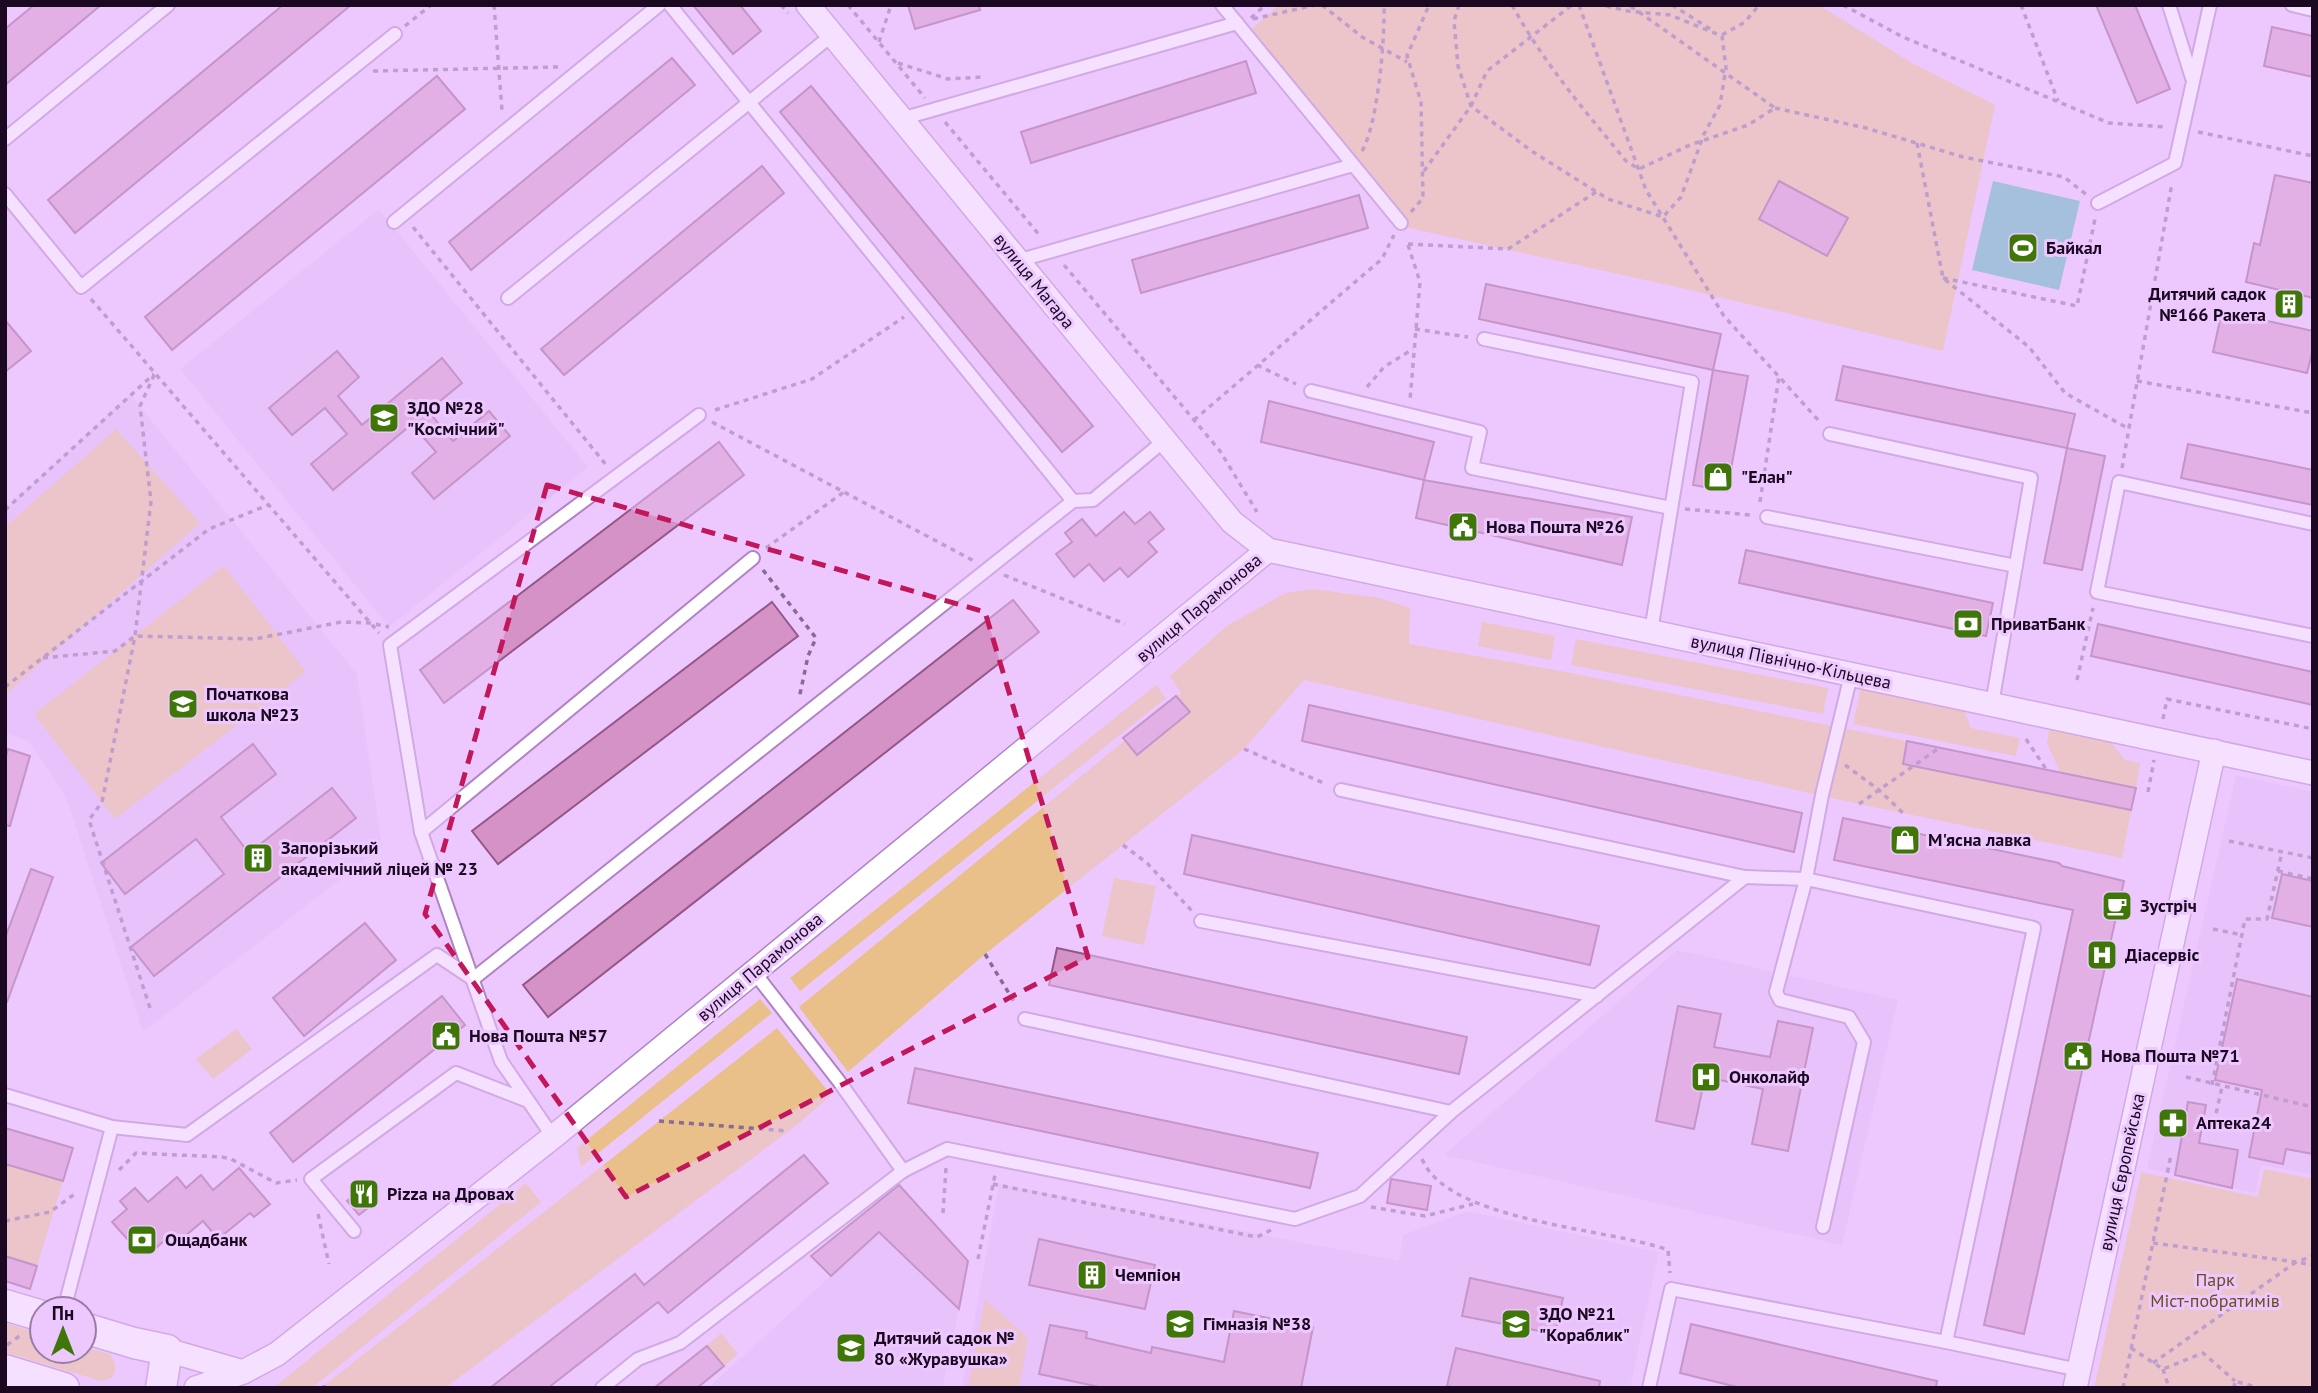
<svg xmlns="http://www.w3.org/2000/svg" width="2318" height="1393" font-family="'PT Sans',sans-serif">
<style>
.built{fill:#e3bbf7}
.green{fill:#e9c089}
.water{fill:#4cb5b4}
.building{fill:#d592c6;stroke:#945788;stroke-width:2}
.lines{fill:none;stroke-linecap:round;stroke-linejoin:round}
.service-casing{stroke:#af83c4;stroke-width:16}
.minor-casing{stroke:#af83c4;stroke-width:26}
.tertiary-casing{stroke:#af83c4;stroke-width:33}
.path{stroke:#866b93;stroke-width:3.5;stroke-dasharray:5 5;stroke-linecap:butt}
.service{stroke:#fff;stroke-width:12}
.minor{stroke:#fff;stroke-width:23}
.tertiary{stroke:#fff;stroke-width:30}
.marked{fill:none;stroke:#c2185b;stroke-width:5;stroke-dasharray:14 9;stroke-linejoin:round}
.labels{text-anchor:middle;stroke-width:6;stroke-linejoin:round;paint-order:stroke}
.poi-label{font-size:18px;font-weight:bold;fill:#1a0921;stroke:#edc8ff;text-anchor:start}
.street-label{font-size:18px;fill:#1a0921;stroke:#edc8ff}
.park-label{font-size:18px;fill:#6c4d1d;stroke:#edc8ff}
</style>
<rect width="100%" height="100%" fill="#edc8ff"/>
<g class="built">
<polygon points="379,209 588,467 389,627 180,369"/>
<polygon points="130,394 357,674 382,847 143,1032 66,797 29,741 5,733 5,509"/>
<polygon points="2236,775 2313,792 2313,1174 2261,1165 2255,1193 2147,1168"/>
<polygon points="1677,950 1898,1000 1842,1245 1444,1155"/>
<polygon points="999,1184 1399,1261 1403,1235 1467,1211 1659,1252 1630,1388 962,1388"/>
<polygon points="879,1232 959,1309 942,1388 708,1388"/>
</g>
<g class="green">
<polygon points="1279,5 1819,5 1912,63 1995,105 1943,351 1677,287 1409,228 1252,29"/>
<polygon points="116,429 200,523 5,695 5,527"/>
<polygon points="224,566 306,672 115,819 34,714"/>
<polygon points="1313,589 1380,598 1410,608 1409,644 1566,672 1907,741 1903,764 2131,811 2122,858 1859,804 1304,680 1244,749 985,954 848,1072 799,1007 1124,741 1137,755 1189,713 1176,696 1181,693 1170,676 1228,625 1241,618 1285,593"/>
<polygon points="1482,622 1555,636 1551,660 1478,646"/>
<polygon points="1576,639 1828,688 1823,714 1571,665"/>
<polygon points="1156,685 1166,698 800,991 790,978"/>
<polygon points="1861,688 1963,708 1971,728 2020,738 2016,756 1853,724"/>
<polygon points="2050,725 2107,737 2125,760 2140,763 2136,788 2060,772 2047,743"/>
<polygon points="1114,878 1156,886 1144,945 1102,936"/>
<polygon points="760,999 772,1013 581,1167 577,1148"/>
<polygon points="777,1028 831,1095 798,1124 445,1388 321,1388"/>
<polygon points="236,1029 252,1049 213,1079 196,1059"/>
<polygon points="5,1164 63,1181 37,1266 5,1256"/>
<polygon points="2264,1169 2313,1179 2313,1388 2094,1388 2141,1172 2258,1197"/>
<polygon points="526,1183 541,1202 312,1388 273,1388"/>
<polygon points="985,1299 1028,1338 1019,1388 968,1388"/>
<path d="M5,1323l37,11v17h42v-4l26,7c6,9 7,15 2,24l-11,3 -96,-29z"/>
<polygon points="721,1333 738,1354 724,1366 707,1346"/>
</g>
<polygon class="water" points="1993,181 2080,201 2059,290 1972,270"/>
<g class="building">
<polygon points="34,5 101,5 5,85 5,29"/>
<polygon points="283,5 351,5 75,233 48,200"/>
<polygon points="693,5 740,5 761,31 733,54"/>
<polygon points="908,5 979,5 980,10 915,29"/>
<polygon points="2096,5 2135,5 2170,89 2137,103"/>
<polygon points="2272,27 2313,36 2313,77 2264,66"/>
<polygon points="672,58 695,85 471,270 449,242"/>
<polygon points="1246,61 1256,93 1031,163 1021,132"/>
<polygon points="437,76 465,109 172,350 145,317"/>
<polygon points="811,86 1093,426 1062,452 780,112"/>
<polygon points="762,166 784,193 564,375 541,349"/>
<polygon points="2275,175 2313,183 2313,298 2246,282 2254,243 2260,245"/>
<polygon points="1779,181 1848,218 1827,256 1759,219"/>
<polygon points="1359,195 1368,228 1141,293 1132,260"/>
<polygon points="1486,284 1721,334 1713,370 1479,319"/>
<polygon points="2222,311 2313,331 2313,349 2307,373 2213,352"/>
<polygon points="5,320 31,351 5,372"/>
<polygon points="337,351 359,377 338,396 362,425 442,358 462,383 428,411 453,441 489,411 510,436 434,499 412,473 436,452 412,424 333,490 311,464 347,434 325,408 292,435 269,408"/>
<polygon points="1843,366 2075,414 2067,448 1836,400"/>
<polygon points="1713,370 1748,376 1727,491 1693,485"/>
<polygon points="1269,401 1434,442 1424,480 1261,442"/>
<polygon points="719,442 744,475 444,703 420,670"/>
<polygon points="2188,444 2313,470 2313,505 2181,478"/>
<polygon points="2067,448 2105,456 2082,570 2044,563"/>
<polygon points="1424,480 1632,517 1622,565 1416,518"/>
<polygon points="1124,512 1135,524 1150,512 1164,529 1148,542 1157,552 1128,577 1120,568 1104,581 1089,564 1074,577 1056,554 1072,542 1065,533 1082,519 1096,536"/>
<polygon points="1746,550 1993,603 1986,636 1739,583"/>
<polygon points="1013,600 1039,632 548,1017 523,985"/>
<polygon points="772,602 798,636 498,864 472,831"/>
<polygon points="2098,624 2313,672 2313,705 2091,656"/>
<polygon points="1176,696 1190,712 1137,755 1123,738"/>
<polygon points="1309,705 1802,813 1794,852 1302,741"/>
<polygon points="1907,741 2136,788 2131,810 1903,764"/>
<polygon points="253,744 276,774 221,817 249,853 332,788 356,818 154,976 131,947 224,874 196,839 125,894 101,863"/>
<polygon points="8,749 30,756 10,826 5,825 5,760"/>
<polygon points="1843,818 2059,863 2062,866 2124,881 2024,1334 1984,1325 2073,910 1834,860"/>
<polygon points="1192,835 1599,926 1590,965 1184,874"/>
<polygon points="31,869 53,877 7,1002 5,1002 5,938"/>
<polygon points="2282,874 2313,881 2313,927 2272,918"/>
<polygon points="365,923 396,960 304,1036 273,998"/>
<polygon points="1057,948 1467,1037 1459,1074 1049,985"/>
<polygon points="2237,979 2313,997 2313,1154 2286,1149 2283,1164 2249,1157 2262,1090 2215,1080"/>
<polygon points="442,996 465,1025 293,1162 270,1133"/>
<polygon points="1678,1006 1721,1014 1714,1047 1770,1057 1778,1021 1813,1028 1788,1151 1752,1144 1763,1089 1705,1077 1694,1129 1656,1121"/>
<polygon points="915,1068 1318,1153 1310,1188 908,1103"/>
<polygon points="2188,1102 2206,1105 2199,1143 2238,1150 2232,1188 2175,1175"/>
<polygon points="5,1128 73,1148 63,1181 5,1164"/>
<polygon points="804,1155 828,1183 668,1313 658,1302 548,1388 490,1388 635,1274 644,1285"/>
<polygon points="239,1168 270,1204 254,1217 250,1213 218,1239 203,1221 179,1241 173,1233 157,1247 142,1230 129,1241 112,1222 127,1209 120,1201 135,1188 148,1202 177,1177 186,1188 201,1175 213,1190"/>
<polygon points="1391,1179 1431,1186 1427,1210 1387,1203"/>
<polygon points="899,1185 968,1261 959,1309 879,1232 831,1276 811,1256"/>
<polygon points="365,1187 377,1201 359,1215 347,1201"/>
<polygon points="1039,1239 1155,1265 1145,1309 1029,1285"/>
<polygon points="5,1256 37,1266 30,1289 5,1281"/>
<polygon points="1470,1278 1563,1298 1555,1334 1462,1316"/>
<polygon points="1234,1311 1313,1327 1301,1388 1104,1388 1039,1374 1050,1325 1087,1332 1086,1338 1151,1353 1152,1347 1224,1362"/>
<polygon points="1691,1324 1937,1381 1936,1388 1741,1388 1680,1373"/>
<polygon points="707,1346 724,1366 697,1388 654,1388"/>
<polygon points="1456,1348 1600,1381 1599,1388 1457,1388 1447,1386"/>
</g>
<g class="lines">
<g class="service-casing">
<g id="service">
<polyline points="670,5 1073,501"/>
<polyline points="1222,5 1401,223"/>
<polyline points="2169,5 2192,78"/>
<polyline points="2292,5 2313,10"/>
<polyline points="901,119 1237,23"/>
<polyline points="5,139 168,5"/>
<polyline points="5,194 81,287 395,34"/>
<polyline points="2098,203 2175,163 2210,5"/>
<polyline points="394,222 659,5"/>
<polyline points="1017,261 1353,165"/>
<polyline points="508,298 832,35"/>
<polyline points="1484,339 1692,382 1651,631"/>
<polyline points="1311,391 1480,432 1472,468 1671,508"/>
<polyline points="1830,434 2031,478 1992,704"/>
<polyline points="1767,517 2016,566"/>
<polyline points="2313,524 2119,482 2097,592 2313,636"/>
<polyline points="1341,790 1745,877"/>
<polyline points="421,832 753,558"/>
<polyline points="1201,921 1597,996"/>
<polyline points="754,972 838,1080 903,1171 947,1149 1295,1219 1360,1196 1451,1112 1745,877 1806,879 2034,928 1946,1342"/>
<polyline points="1025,1019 1451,1112"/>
<polyline points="5,1095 112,1127 66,1302"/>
<polyline points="112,1127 187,1135 437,955 473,979 1073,501 1093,500 1165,440"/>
<polyline points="553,1137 501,1061 421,832 390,645 699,415"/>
<polyline points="1823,1227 1864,1042 1849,1017 1780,1000 1776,992 1806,879 1822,795 1851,675"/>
<polyline points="354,1231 311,1179 456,1073 528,1101"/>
<polyline points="602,1388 638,1359 680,1343 903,1171"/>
<polyline points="1649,1388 1671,1289 1946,1342 2079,1370"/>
</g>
</g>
<g class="minor-casing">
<g id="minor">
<polyline points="808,5 1232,522 1268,550 2313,773"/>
<polyline points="167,1350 243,1372"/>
<polyline points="196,1388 243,1372 277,1354 553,1137 1268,550"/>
<polyline points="2075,1388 2214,751"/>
</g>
</g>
<g class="tertiary-casing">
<g id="tertiary">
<polyline points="5,1305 42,1316"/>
<polyline points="84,1328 134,1343 167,1350 161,1388"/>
<polyline points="5,1370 64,1388"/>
</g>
</g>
<g class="path">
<polyline points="494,5 502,111"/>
<polyline points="781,5 788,13"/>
<polyline points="848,5 925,98"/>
<polyline points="1322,5 1362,37 1407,62"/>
<polyline points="1459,5 1454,21 1458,66 1471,106 1533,152 1608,199 1663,217 1681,197 1704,134 1720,105 1726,68 1722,36 1670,15 1628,11 1601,5"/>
<path d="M1512,5c31,57 73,106 114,156l13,8 51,-24 58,-20 27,-17 -146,-103"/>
<polyline points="1579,5 1646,190 1724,316 1820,422"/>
<polyline points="1672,5 1712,30"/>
<polyline points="1843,5 1903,37 2109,123 2166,127"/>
<polyline points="2021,5 2058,101"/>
<polyline points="1251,18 1265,5"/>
<polyline points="1253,19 1315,5"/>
<polyline points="405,26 431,5"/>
<polyline points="1722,35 1745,22 1759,5"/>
<polyline points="879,42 891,5"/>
<polyline points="898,63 948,79 982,77"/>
<polyline points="373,71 558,67"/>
<polyline points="1775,108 1866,128 1963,157 2064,177 2087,195"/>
<polyline points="945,122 1041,237"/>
<polyline points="2198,132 2313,156"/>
<polyline points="1917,143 1943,278 2029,347 2065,393 2129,429"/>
<path d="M1362,151c16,-27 23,-113 22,-146"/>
<polyline points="1424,171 1471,106 1487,71 1572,5"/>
<polyline points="1411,212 1423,198 1421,102 1407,56 1429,5"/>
<polyline points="413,227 607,466"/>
<polyline points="1408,244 1508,249 1596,192"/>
<polyline points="1408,245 1420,282 1410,400"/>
<polyline points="1064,265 1220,451 1257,512"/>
<polyline points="1943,278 2077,306 2095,219"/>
<polyline points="91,299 379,633"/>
<polyline points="1415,329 1468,337"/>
<polyline points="1257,365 1296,384"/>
<polyline points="2137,381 2313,413"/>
<polyline points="1367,387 1384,367 1413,349"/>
<polyline points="715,410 812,379 904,317"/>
<polyline points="1194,420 1382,259 1394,235"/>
<polyline points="712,422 974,561"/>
<polyline points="2122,468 2172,183"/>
<polyline points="1760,502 1779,376"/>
<polyline points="1685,509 1751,515"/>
<polyline points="5,510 154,374"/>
<polyline points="766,548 844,492"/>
<polyline points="763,570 816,638 808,656 799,699"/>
<polyline points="1004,575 1125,624"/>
<polyline points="43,658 115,651 135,636 255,639 341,622 370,623 389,627"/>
<polyline points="2077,680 2093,608"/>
<polyline points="5,687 209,529 268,505"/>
<polyline points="2163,719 2167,699 2313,729"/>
<polyline points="2026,739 2046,769"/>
<polyline points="1244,749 1326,784"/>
<polyline points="1845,765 1879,790 1903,813"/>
<polyline points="2148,792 2154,760"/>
<polyline points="1859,804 1939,748"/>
<polyline points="2229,841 2313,858"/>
<polyline points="1123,845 1147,863 1192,911"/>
<polyline points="2278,871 2313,879"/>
<polyline points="2213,929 2242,935"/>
<polyline points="985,954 1016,1005"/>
<polyline points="150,1008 89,820 102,802 135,636 151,501 140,406 155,373"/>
<polyline points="2186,1077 2313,1107"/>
<polyline points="2212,1085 2245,919 2267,919 2282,852"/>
<polyline points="659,1121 788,1131"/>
<polyline points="2214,1123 2222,1087"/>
<path d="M1422,1159c26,63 187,69 246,91l2,23"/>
<polyline points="119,1170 136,1153 222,1157 231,1159 276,1183 297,1180"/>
<polyline points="993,1184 1257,1237 1271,1230"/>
<polyline points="1371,1207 1425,1216 1473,1204"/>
<polyline points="943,1213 946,1168"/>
<polyline points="318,1214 329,1264"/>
<polyline points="5,1221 50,1212 76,1193"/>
<polyline points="2153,1243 2296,1262 2313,1256"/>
<polyline points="978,1259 995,1175"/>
<polyline points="7,1345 21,1335"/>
<polyline points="2131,1348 2163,1369 2203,1353 2235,1381"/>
<polyline points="2153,1363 2296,1262 2313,1265"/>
<polyline points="2163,1369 2169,1388"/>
<polyline points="324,1385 324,1388"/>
<polyline points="2123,1388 2171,1155"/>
<polyline points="2234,1388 2235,1381 2259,1388"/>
</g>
<use href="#service" class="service"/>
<use href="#minor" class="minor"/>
<use href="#tertiary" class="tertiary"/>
</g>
<path d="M0 0H2318V1393H0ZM547,485l438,127 103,345 -462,240 -201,-283z" fill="#edc8ff" fill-opacity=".55" fill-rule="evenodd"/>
<path class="marked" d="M547,485l438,127 103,345 -462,240 -201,-283z"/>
<defs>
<g id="stadium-square" transform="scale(1.575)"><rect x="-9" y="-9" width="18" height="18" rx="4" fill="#3e7607" stroke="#edc8ff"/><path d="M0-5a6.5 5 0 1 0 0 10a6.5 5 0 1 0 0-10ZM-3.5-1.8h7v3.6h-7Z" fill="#fff"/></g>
<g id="building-square" transform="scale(1.575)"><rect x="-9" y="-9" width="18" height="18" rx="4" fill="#3e7607" stroke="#edc8ff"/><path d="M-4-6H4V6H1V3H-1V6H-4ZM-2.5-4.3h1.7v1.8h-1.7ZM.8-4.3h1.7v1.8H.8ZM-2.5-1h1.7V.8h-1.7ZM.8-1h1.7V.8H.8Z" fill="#fff"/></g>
<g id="school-square" transform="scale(1.575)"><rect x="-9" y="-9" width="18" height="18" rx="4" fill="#3e7607" stroke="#edc8ff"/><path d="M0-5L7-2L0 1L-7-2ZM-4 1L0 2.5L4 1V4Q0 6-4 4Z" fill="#fff"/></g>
<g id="shop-square" transform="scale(1.575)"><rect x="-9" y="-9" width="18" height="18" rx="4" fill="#3e7607" stroke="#edc8ff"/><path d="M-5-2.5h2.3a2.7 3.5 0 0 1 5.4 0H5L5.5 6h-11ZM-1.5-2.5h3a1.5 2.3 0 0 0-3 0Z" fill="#fff"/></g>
<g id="civic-square" transform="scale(1.575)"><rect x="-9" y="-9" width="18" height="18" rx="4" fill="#3e7607" stroke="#edc8ff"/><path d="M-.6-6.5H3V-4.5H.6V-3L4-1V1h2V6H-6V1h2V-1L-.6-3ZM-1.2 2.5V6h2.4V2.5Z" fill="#fff"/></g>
<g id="bank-square" transform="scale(1.575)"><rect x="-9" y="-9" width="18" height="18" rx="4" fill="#3e7607" stroke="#edc8ff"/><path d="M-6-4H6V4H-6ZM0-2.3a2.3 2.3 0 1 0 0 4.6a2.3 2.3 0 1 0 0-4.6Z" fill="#fff"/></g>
<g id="cafe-square" transform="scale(1.575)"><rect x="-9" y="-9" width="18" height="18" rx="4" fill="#3e7607" stroke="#edc8ff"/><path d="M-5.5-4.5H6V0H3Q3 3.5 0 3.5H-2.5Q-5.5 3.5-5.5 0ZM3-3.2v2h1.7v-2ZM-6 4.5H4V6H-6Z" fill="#fff"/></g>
<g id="hospital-square" transform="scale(1.575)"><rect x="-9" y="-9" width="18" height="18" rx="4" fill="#3e7607" stroke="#edc8ff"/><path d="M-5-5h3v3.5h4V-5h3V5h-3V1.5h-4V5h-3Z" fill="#fff"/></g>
<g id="pharmacy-square" transform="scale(1.575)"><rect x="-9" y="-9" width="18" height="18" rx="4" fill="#3e7607" stroke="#edc8ff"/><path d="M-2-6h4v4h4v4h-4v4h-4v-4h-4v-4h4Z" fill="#fff"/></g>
<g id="restaurant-square" transform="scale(1.575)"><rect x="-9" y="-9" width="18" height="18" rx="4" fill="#3e7607" stroke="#edc8ff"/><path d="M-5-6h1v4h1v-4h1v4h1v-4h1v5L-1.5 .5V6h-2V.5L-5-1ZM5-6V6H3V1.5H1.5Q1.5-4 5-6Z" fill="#fff"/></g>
</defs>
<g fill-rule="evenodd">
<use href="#stadium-square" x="2023" y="248"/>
<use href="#building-square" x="2289" y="304"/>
<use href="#school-square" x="384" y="418"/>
<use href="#shop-square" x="1718" y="477"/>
<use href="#civic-square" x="1463" y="527"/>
<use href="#bank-square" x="1968" y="624"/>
<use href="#school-square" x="183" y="704"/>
<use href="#shop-square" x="1905" y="840"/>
<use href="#building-square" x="258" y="858"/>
<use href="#cafe-square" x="2117" y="906"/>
<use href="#hospital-square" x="2102" y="955"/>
<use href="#civic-square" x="446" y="1036"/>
<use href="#civic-square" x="2078" y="1056"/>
<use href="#hospital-square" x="1706" y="1077"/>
<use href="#pharmacy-square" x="2173" y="1123"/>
<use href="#restaurant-square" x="364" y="1194"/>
<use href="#bank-square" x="142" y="1240"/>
<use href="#building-square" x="1092" y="1275"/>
<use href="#school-square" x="1180" y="1324"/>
<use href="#school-square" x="1516" y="1324"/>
<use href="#school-square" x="851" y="1348"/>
</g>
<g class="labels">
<g class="poi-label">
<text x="2046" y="254">Байкал</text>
<text x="2266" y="300" text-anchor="end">Дитячий садок<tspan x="2266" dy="21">№166 Ракета</tspan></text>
<text x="407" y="414">ЗДО №28<tspan x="407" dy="21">"Космічний"</tspan></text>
<text x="1741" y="483">"Елан"</text>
<text x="1486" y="533">Нова Пошта №26</text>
<text x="1991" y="630">ПриватБанк</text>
<text x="206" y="700">Початкова<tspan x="206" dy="21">школа №23</tspan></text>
<text x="1928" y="846">М'ясна лавка</text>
<text x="281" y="854">Запорізький<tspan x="281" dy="21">академічний ліцей № 23</tspan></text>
<text x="2140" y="912">Зустрiч</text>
<text x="2125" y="961">Діасервіс</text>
<text x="469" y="1042">Нова Пошта №57</text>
<text x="2101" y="1062">Нова Пошта №71</text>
<text x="1729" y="1083">Онколайф</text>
<text x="2196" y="1129">Аптека24</text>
<text x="387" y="1200">Pizza на Дровах</text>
<text x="165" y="1246">Ощадбанк</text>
<text x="1115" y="1281">Чемпіон</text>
<text x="1539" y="1320">ЗДО №21<tspan x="1539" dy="21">"Кораблик"</tspan></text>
<text x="1203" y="1330">Гімназія №38</text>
<text x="874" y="1344">Дитячий садок №<tspan x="874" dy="21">80 «Журавушка»</tspan></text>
</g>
<g class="street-label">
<text transform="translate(1034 281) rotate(51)" y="6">вулиця Магара</text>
<text transform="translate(1199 608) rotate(-40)" y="6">вулиця Парамонова</text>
<text transform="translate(1791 662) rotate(12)" y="6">вулиця Північно-Кільцева</text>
<text transform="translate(760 967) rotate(-40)" y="6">вулиця Парамонова</text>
<text transform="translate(2122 1172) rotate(-78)" y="6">вулиця Європейська</text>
</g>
<g class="park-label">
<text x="2215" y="1286">Парк<tspan x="2215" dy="21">Міст-побратимів</tspan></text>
</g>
</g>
<rect width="2318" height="1393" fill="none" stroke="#1a0921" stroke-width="14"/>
<g transform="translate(63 1330)"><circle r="33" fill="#edc8ff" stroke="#997ca6" stroke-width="2"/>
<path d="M0-5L12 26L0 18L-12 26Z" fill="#3e7607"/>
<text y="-10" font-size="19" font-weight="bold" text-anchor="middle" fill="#1a0921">Пн</text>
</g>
</svg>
